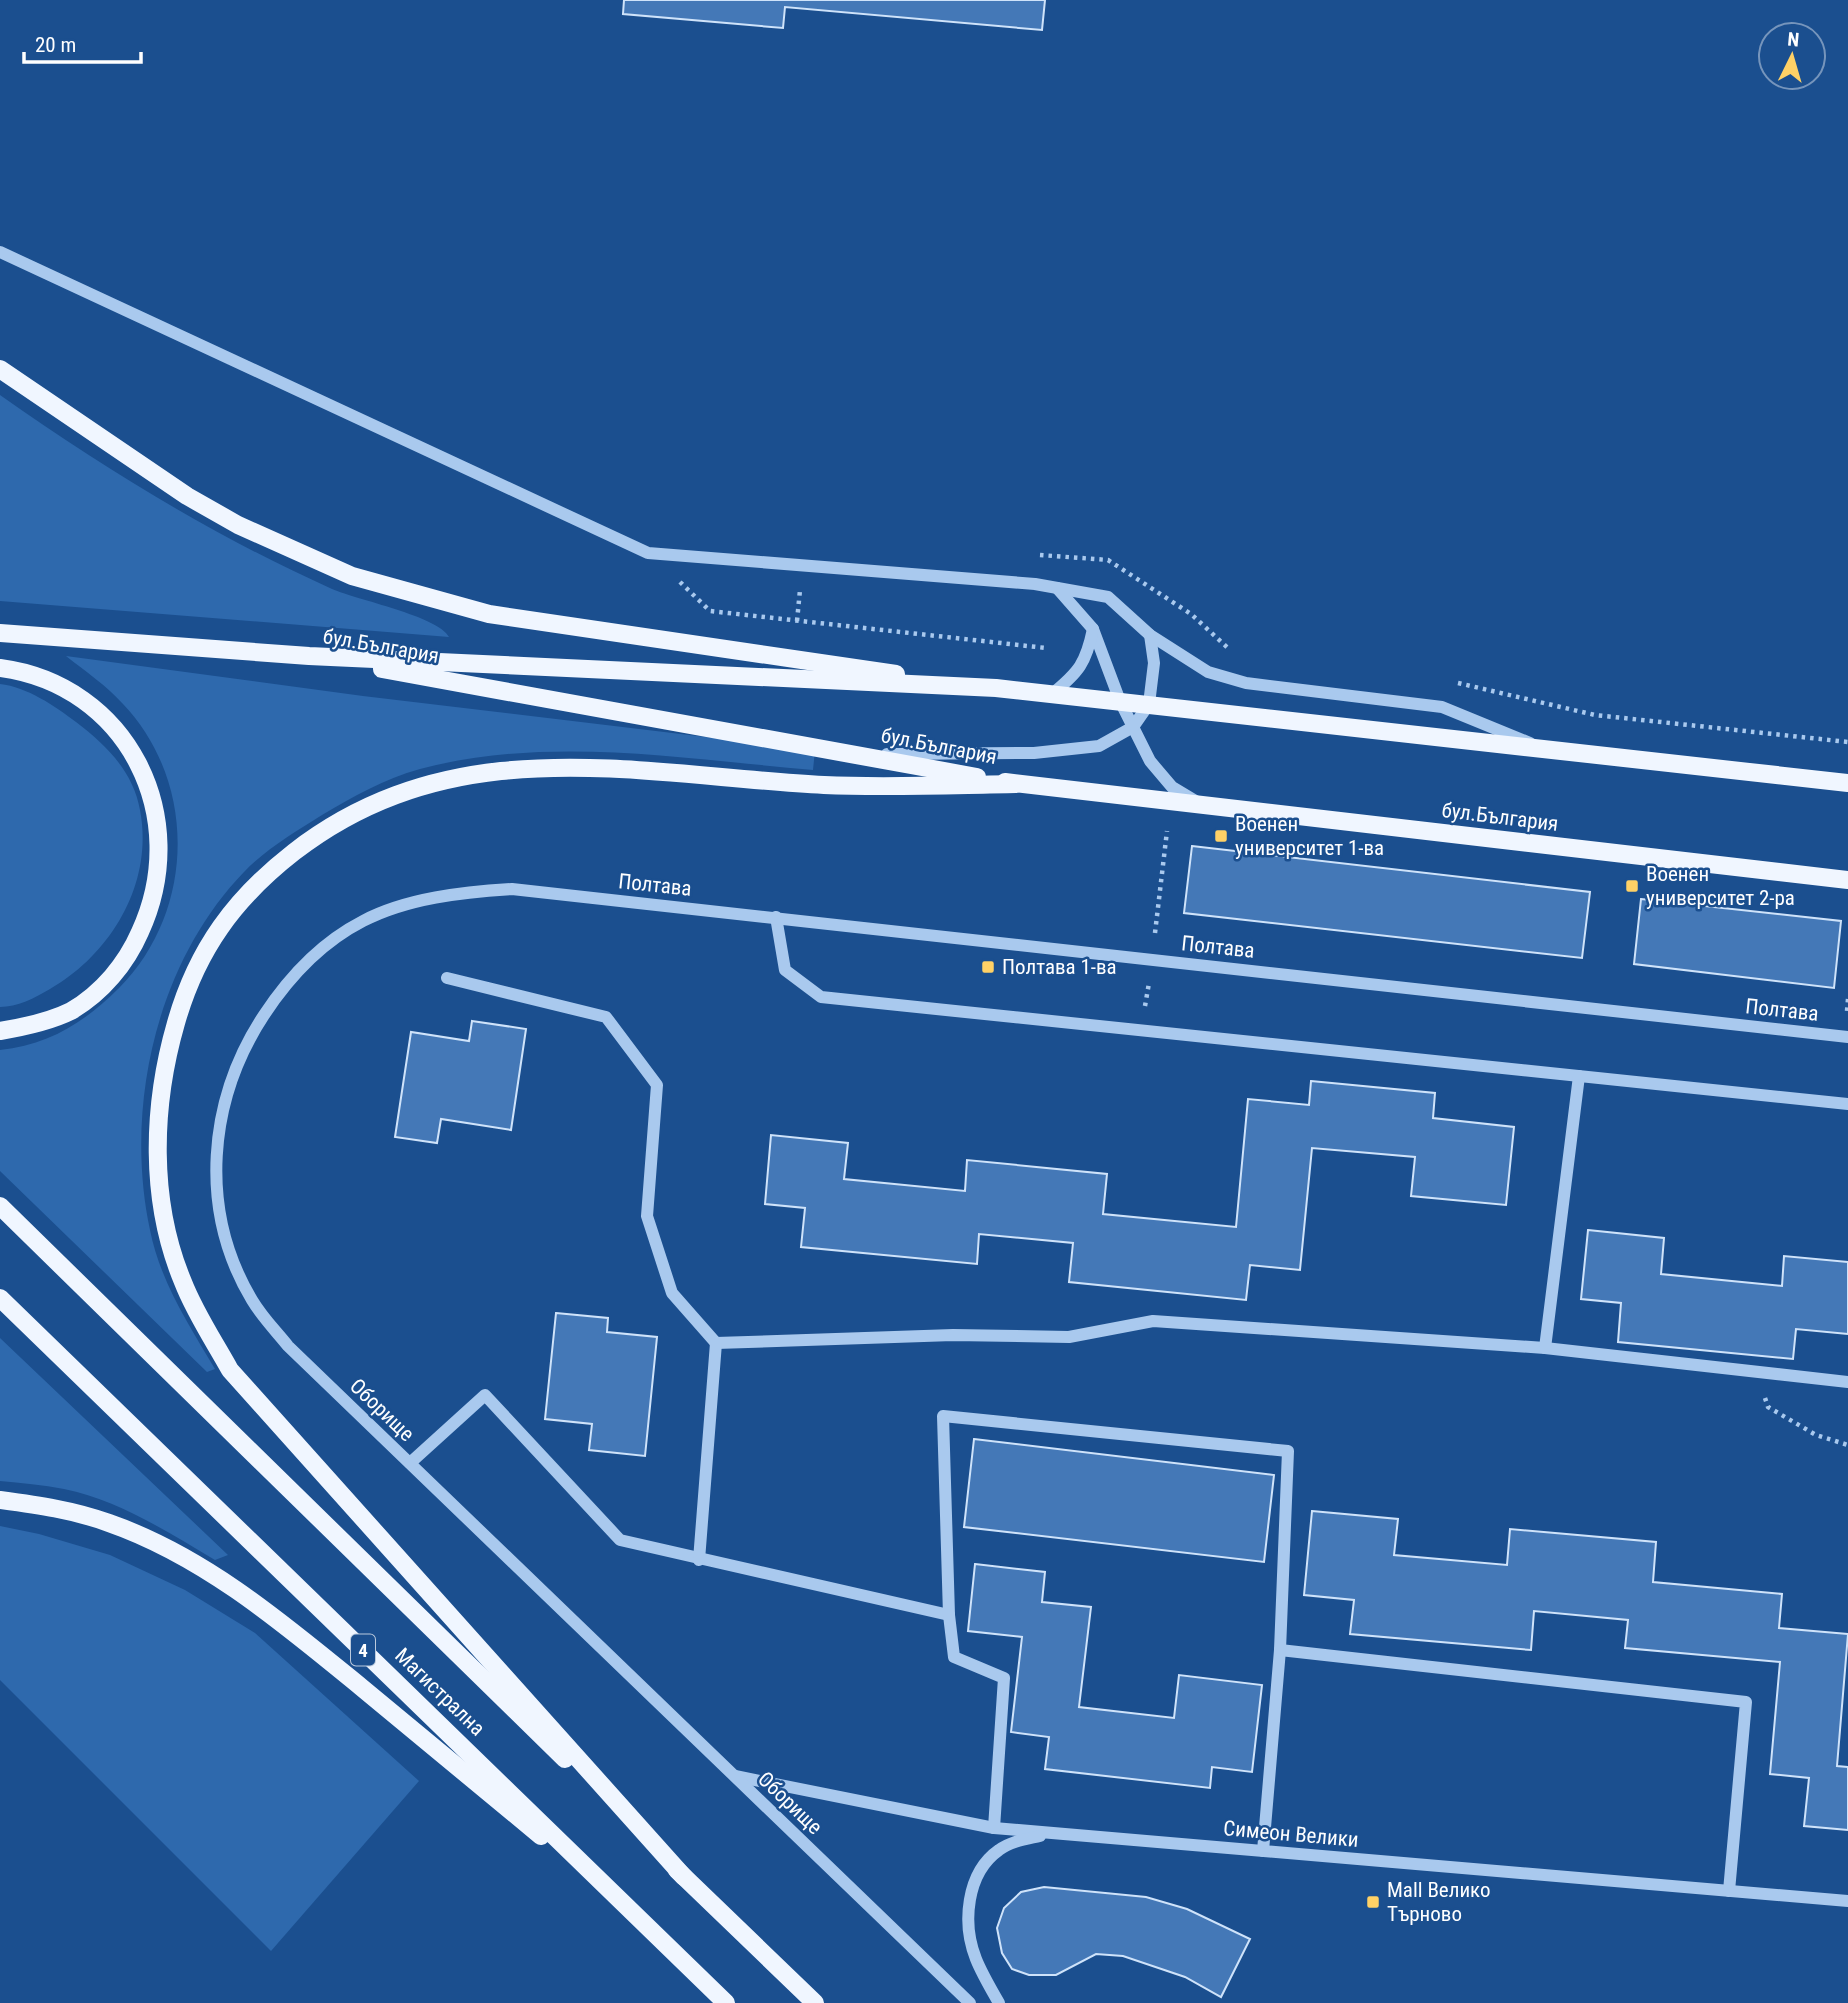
<svg xmlns="http://www.w3.org/2000/svg" width="1848" height="2003" font-family="'Roboto Condensed',sans-serif">
<style>
.green{fill:#2e69ad}
.building{fill:#4478b7;stroke:#cfe3fa;stroke-width:2}
.lines{fill:none;stroke-linecap:round;stroke-linejoin:round}
.path{stroke:#a9c9ee;stroke-width:4.5;stroke-dasharray:3.5 5;stroke-linecap:butt}
.minor{stroke:#a9c9ee;stroke-width:12}
.major{stroke:#f0f6ff;stroke-width:18}
.poi-dot{fill:#ffd166;stroke:#1b4f8f;stroke-width:2.5}
.labels{text-anchor:middle;stroke-width:5;stroke-linejoin:round;paint-order:stroke}
.shield{fill:#1b4f8f;stroke:#bbcadd;stroke-width:2}
.shield-label{font-size:19px;font-weight:bold;fill:#fff}
.street-label{font-size:21px;fill:#fff;stroke:#1b4f8f}
.poi-label{font-size:21px;fill:#fff;stroke:#1b4f8f;text-anchor:start}
</style>
<rect width="100%" height="100%" fill="#1b4f8f"/>
<g class="green">
<path d="M0,395c105,74 214,141 332,194 25,11 106,27 117,48l-449,-36z"/>
<path d="M66,656l297,40 452,54 -2,20c-129,-11 -265,-35 -393,-1 -36,10 -66,27 -98,46 -27,17 -56,34 -78,57 -88,91 -120,236 -94,358 10,51 39,95 65,139l-8,3 -207,-201v-121c49,-5 85,-28 119,-62 76,-76 79,-205 4,-284 -16,-18 -38,-33 -57,-48z"/>
<path d="M0,684c27,3 55,22 76,38 30,23 57,49 64,88 14,73 -29,144 -90,179 -15,9 -33,18 -50,18z"/>
<path d="M0,1338l228,217 -13,5c-47,-28 -97,-60 -151,-71 -21,-4 -43,-6 -64,-8z"/>
<polygon points="0,1526 39,1534 110,1555 185,1590 255,1633 419,1781 271,1951 0,1680"/>
</g>
<g class="building">
<polygon points="624,0 1045,0 1042,30 785,7 783,28 623,14"/>
<polygon points="1192,846 1590,892 1582,958 1184,913"/>
<polygon points="1641,899 1841,921 1834,988 1634,964"/>
<polygon points="472,1021 526,1029 511,1130 441,1119 437,1143 395,1137 411,1032 469,1041"/>
<polygon points="1311,1081 1435,1093 1433,1118 1514,1127 1506,1205 1411,1196 1415,1157 1312,1148 1300,1270 1250,1265 1246,1300 1069,1282 1073,1243 979,1234 977,1264 801,1247 805,1208 765,1204 771,1135 848,1143 844,1179 965,1191 967,1160 1107,1174 1103,1214 1236,1227 1248,1099 1309,1105"/>
<polygon points="1588,1230 1664,1238 1661,1274 1782,1286 1784,1256 1848,1262 1848,1334 1796,1329 1793,1359 1618,1342 1621,1303 1581,1299"/>
<polygon points="556,1313 608,1318 607,1332 657,1337 645,1456 589,1450 592,1424 545,1419"/>
<polygon points="974,1439 1274,1475 1264,1562 964,1527"/>
<polygon points="1312,1511 1398,1519 1394,1555 1507,1565 1510,1529 1656,1542 1653,1582 1782,1594 1779,1628 1848,1634 1837,1766 1848,1767 1848,1830 1804,1826 1809,1778 1770,1774 1780,1662 1625,1648 1628,1620 1534,1611 1531,1650 1350,1634 1354,1600 1304,1595"/>
<polygon points="975,1564 1045,1572 1042,1602 1091,1607 1079,1707 1174,1718 1179,1675 1262,1685 1252,1772 1212,1767 1210,1788 1045,1769 1049,1737 1011,1732 1022,1637 968,1631"/>
<polygon points="1044,1887 1146,1897 1187,1909 1250,1939 1221,1997 1185,1977 1123,1956 1096,1954 1056,1975 1029,1975 1012,1969 1002,1953 997,1928 1004,1908 1021,1892"/>
</g>
<g class="lines">
<g class="path">
<polyline points="1040,555 1108,560 1191,614 1229,649"/>
<polyline points="680,582 710,611 1046,648"/>
<polyline points="797,621 800,590"/>
<polyline points="1458,683 1595,715 1848,742"/>
<polyline points="1155,933 1167,831"/>
<polyline points="1145,1006 1149,983"/>
<polyline points="1847,1011 1848,999"/>
<polyline points="1765,1398 1768,1407 1816,1435 1848,1445"/>
</g>
<g class="minor">
<polyline points="0,252 648,553 1035,584 1108,597 1150,635 1208,672 1246,683 1442,707 1530,743"/>
<polyline points="1057,588 1093,629 1120,701 1150,761 1172,787 1197,802"/>
<path d="M1052,694c27,-22 34,-31 41,-65"/>
<polyline points="887,754 1034,753 1099,746 1133,727 1149,704 1154,663 1150,635"/>
<polyline points="776,917 785,970 821,997 1848,1104"/>
<polyline points="447,978 606,1017 657,1085 647,1216 672,1293 716,1343 953,1335 1069,1337 1153,1321 1545,1348 1848,1382"/>
<polyline points="1545,1348 1579,1076"/>
<polyline points="410,1463 485,1395 620,1540 949,1615"/>
<polyline points="699,1560 716,1343"/>
<polyline points="1280,1650 1746,1702 1729,1891"/>
<polyline points="735,1776 994,1828 1848,1901"/>
<polyline points="994,1828 1004,1678 954,1657 949,1615 943,1416 1288,1451 1280,1650 1263,1851"/>
<path d="M970,2003l-682,-657c-12,-15 -26,-29 -36,-46 -54,-90 -44,-200 12,-285 25,-38 58,-73 99,-94 44,-23 100,-29 149,-32l1336,148"/>
<path d="M999,2003c-8,-14 -17,-29 -23,-44 -14,-35 -10,-86 23,-109 12,-9 28,-11 41,-14"/>
</g>
<g class="major">
<polyline points="0,369 187,496 238,525 352,576 489,614 896,674"/>
<polyline points="0,633 309,656 996,688 1848,783"/>
<path d="M0,668c128,17 193,149 140,264 -14,32 -38,61 -69,79 -22,11 -47,16 -71,20"/>
<polyline points="382,669 977,777"/>
<polyline points="1005,782 1848,880"/>
<polyline points="0,1206 565,1759"/>
<polyline points="0,1298 726,2003"/>
<path d="M0,1500c37,5 74,10 109,23 95,33 175,101 252,164 60,50 120,100 180,149"/>
<polyline points="677,1870 815,2003"/>
<path d="M684,1877l-454,-507c-16,-29 -35,-57 -47,-88 -34,-81 -31,-176 -7,-259 21,-74 59,-125 118,-171 162,-125 343,-77 530,-67 63,3 128,0 192,-1"/>
</g>
</g>
<g class="poi-dot">
<rect x="1214" y="829" width="14" height="14" rx="3.5"/>
<rect x="1625" y="879" width="14" height="14" rx="3.5"/>
<rect x="981" y="960" width="14" height="14" rx="3.5"/>
<rect x="1366" y="1895" width="14" height="14" rx="3.5"/>
</g>
<g class="labels">
<rect class="shield" x="351" y="1634.5" width="24" height="31" rx="5"/>
<g class="shield-label">
<text x="363" y="1657">4</text>
</g>
<g class="street-label">
<text transform="translate(381 646) rotate(10)" y="7">бул.България</text>
<text transform="translate(939 746) rotate(11)" y="7">бул.България</text>
<text transform="translate(1500 817) rotate(7)" y="7">бул.България</text>
<text transform="translate(655 885) rotate(6)" y="7">Полтава</text>
<text transform="translate(1218 947) rotate(6)" y="7">Полтава</text>
<text transform="translate(1782 1010) rotate(6)" y="7">Полтава</text>
<text transform="translate(382 1410) rotate(44)" y="7">Оборище</text>
<text transform="translate(440 1692) rotate(44)" y="7">Магистрална</text>
<text transform="translate(790 1803) rotate(44)" y="7">Оборище</text>
<text transform="translate(1291 1834) rotate(5)" y="7">Симеон Велики</text>
</g>
<g class="poi-label">
<text x="1235" y="831">Военен<tspan x="1235" dy="24">университет 1-ва</tspan></text>
<text x="1646" y="881">Военен<tspan x="1646" dy="24">университет 2-ра</tspan></text>
<text x="1002" y="974">Полтава 1-ва</text>
<text x="1387" y="1897">Mall Велико<tspan x="1387" dy="24">Търново</tspan></text>
</g>
</g>
<g transform="translate(1792 56) rotate(5)"><circle r="33" fill="#1b4f8f" stroke="#7695bc" stroke-width="2"/>
<path d="M0-5L12 26L0 18L-12 26Z" fill="#ffd166"/>
<text y="-10" font-size="19" font-weight="bold" text-anchor="middle" fill="#ffffff">N</text>
</g>
<path d="M24 52v10h117v-10" fill="none" stroke="#ffffff" stroke-width="3.5"/>
<text x="35" y="52" font-size="21" fill="#ffffff" stroke="#1b4f8f" stroke-width="5" paint-order="stroke">20 m</text>
</svg>
